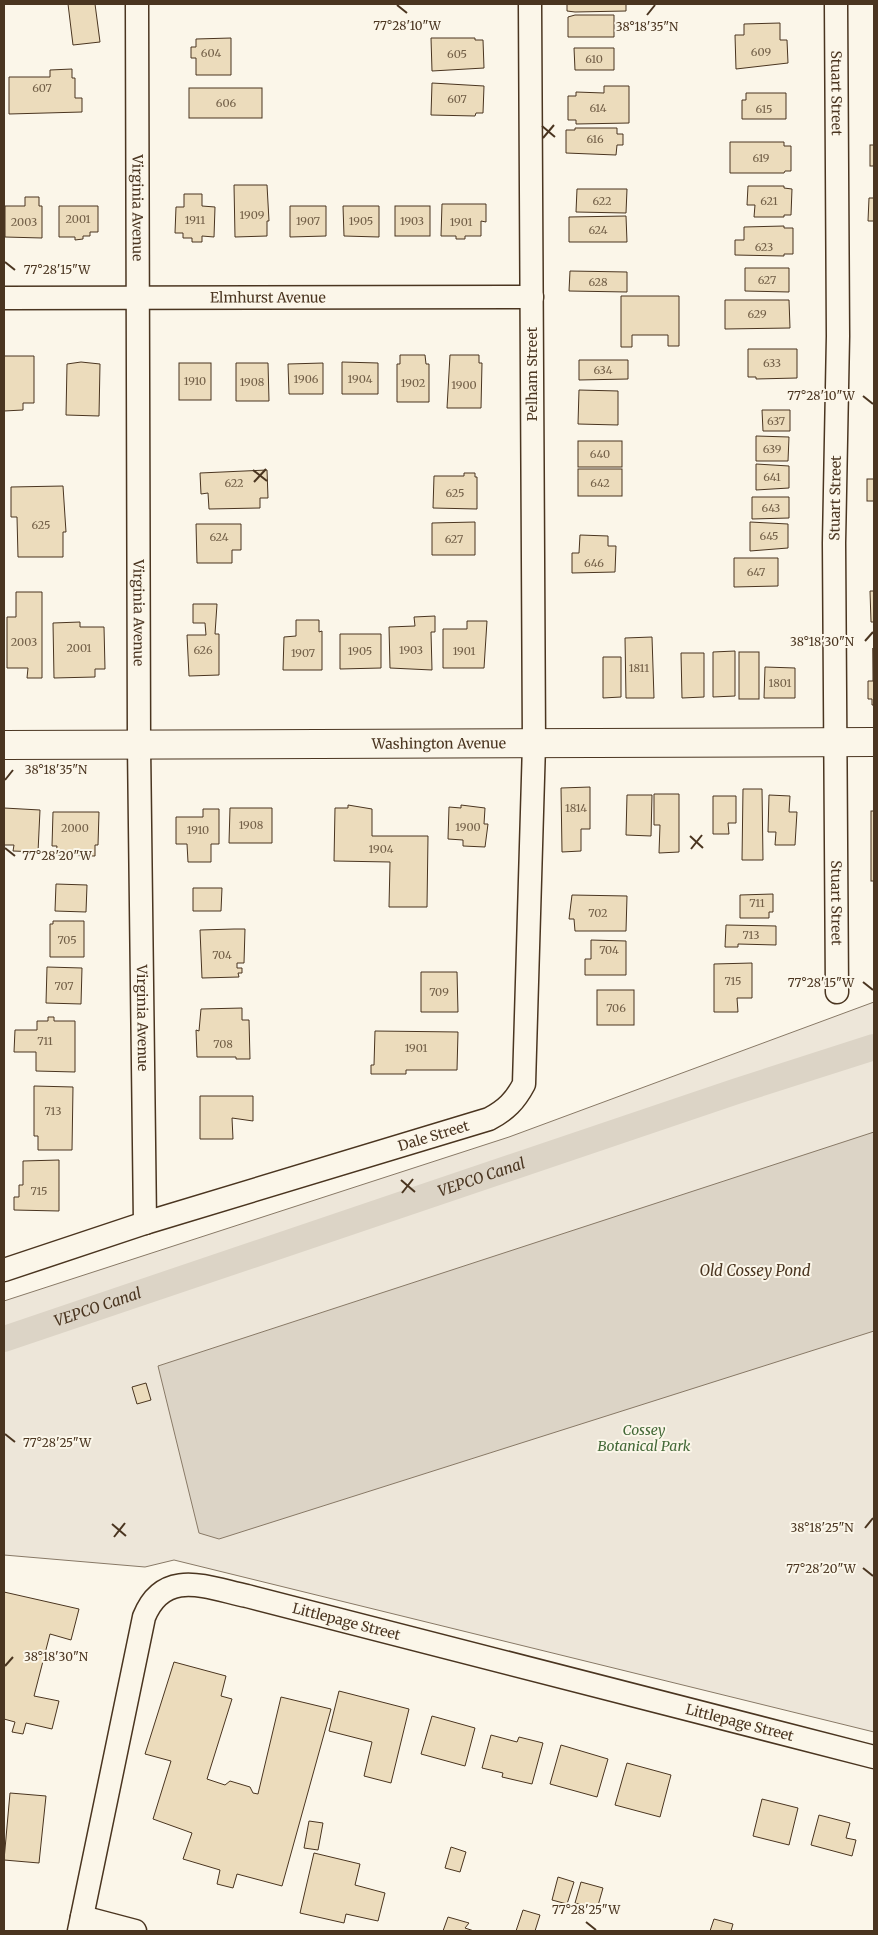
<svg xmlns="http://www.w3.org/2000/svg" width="878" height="1935" font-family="Merriweather,serif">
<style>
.green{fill:#ede6d9;stroke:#887966}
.water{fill:#dcd4c6;stroke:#887966}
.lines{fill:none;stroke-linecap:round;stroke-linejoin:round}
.canal{stroke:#dcd4c6;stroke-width:26}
.building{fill:#ecdcbc;stroke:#4a3520}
.minor-casing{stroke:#4a3520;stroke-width:25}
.tertiary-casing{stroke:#4a3520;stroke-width:30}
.minor{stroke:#fbf6e9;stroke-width:22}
.tertiary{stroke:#fbf6e9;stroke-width:28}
.ticks{fill:none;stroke:#4a3520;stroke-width:2}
.labels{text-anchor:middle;stroke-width:4;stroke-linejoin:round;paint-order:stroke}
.number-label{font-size:11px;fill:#725f47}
.street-label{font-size:14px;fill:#4a3520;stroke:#fbf6e9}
.park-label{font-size:14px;font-style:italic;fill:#436837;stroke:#fbf6e9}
.water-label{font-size:15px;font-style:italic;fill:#4a3520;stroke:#fbf6e9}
.ticks-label{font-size:12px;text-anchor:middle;fill:#4a3520;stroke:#fbf6e9;stroke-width:4;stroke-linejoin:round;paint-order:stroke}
</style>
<rect width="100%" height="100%" fill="#fbf6e9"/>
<polygon class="green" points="874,1002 874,1732 174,1560 145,1567 4,1555 4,1301 509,1137"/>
<polygon class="water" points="874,1132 874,1331 219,1539 199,1533 158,1366"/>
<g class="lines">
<path class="canal" id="s1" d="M4,1339l733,-248 137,-44"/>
</g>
<g class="building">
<polygon points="68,4 95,4 100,42 73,45"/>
<polygon points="567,4 626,4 626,11 575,12 567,11"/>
<polygon points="575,15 614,15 614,37 568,37 568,17"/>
<polygon points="780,23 780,40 787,40 788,63 736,69 735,35 744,35 744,24"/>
<polygon points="231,38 231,75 196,75 196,58 191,58 191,47 196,47 196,39"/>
<polygon points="431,38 475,38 475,40 483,40 484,68 432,71"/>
<polygon points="574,48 614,48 614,70 575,70"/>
<polygon points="72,69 72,78 75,78 75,98 82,98 82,112 9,114 9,77 50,77 50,70"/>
<polygon points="432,83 484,86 483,113 476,113 475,116 431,115"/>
<polygon points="604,86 629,86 629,123 576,124 576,120 568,120 568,96 576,96 576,92 604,93"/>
<rect x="189" y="88" width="73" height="30"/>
<polygon points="746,93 786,93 786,119 742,119 742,100 746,100"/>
<polygon points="575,128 617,128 617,134 623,134 623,145 617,145 616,155 566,153 566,130 575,130"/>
<polygon points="730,142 784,142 784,146 791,146 791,171 785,171 784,173 730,173"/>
<rect x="870" y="145" width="4" height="21"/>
<polygon points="234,185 267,185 269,221 267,221 267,236 235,237"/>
<polygon points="748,186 784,186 784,188 792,189 791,215 784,215 784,217 754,217 755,205 747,205"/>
<polygon points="577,189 627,189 626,213 576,212"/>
<polygon points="184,194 202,194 202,206 215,207 214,237 202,236 202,242 192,242 192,238 183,238 183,233 175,233 176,207 184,207"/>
<polygon points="25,197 39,197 39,206 42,206 42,238 5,237 5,206 25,206"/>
<polygon points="869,198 874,198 874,221 868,221"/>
<polygon points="442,204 486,204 486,222 481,221 481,236 465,236 465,239 456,239 456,236 441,236"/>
<polygon points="59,206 98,206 98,232 90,232 90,236 83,236 83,239 75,240 75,237 59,237"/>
<polygon points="290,206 326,206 326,236 290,237"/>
<polygon points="343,206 379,206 379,237 344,236"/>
<rect x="395" y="206" width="35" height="30"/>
<polygon points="626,216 627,242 569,242 569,217"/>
<polygon points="784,226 784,228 793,228 793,254 784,254 784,256 735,255 735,240 744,240 744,227"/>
<polygon points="745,268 789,268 789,292 745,291"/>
<polygon points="570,271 627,272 627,292 569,291"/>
<polygon points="621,296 679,296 679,346 668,346 668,335 632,335 632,347 621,347"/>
<polygon points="725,300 789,300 790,328 725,329"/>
<polygon points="748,349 797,349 797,378 756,379 756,377 748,377"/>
<polygon points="400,355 425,355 426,364 429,364 429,402 397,402 397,364 400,364"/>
<polygon points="450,355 479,355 479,363 482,363 481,408 447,408"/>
<polygon points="4,356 34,356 34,403 23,403 23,410 4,411"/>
<polygon points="579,360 628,360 628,379 579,380"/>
<polygon points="81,362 100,364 99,416 66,415 67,364"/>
<polygon points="342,362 378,363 378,394 342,394"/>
<rect x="179" y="363" width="32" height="37"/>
<polygon points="236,363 268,363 269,401 236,401"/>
<polygon points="323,363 323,394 289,394 288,364"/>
<polygon points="579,390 618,391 618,425 578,424"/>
<polygon points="762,410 790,410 790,431 763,431"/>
<polygon points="756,436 789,437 788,461 756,461"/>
<rect x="578" y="441" width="44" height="26"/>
<polygon points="756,464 789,466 789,488 756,490"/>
<rect x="578" y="469" width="44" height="27"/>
<polygon points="267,470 268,498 260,498 260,508 209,509 208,493 201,494 200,473"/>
<polygon points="464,473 475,473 475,477 477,477 477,509 433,508 434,476 464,476"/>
<rect x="867" y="479" width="7" height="22"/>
<polygon points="63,486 66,532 63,532 63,557 18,557 17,517 11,517 11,487"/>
<polygon points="752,497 789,497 789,518 752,519"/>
<polygon points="475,522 475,555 432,555 432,523"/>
<polygon points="750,522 788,524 788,548 750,551"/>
<polygon points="196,524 241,524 241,550 232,550 232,563 197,563"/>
<polygon points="580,535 608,536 608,546 616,546 615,572 572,573 572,553 579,553"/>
<polygon points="734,558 778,558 778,586 734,587"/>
<polygon points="870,591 874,591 874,622 871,622"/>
<polygon points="16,592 42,592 42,678 27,678 28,668 7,668 7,617 16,617"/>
<polygon points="193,604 217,604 215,634 219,634 219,675 189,676 187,635 206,635 205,623 193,623"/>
<polygon points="435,616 435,632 431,632 432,670 390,668 389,627 415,626 414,617"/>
<polygon points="296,620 319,620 319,632 322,631 322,670 283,670 284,637 296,636"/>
<polygon points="467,621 487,621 484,668 443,668 443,629 467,629"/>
<polygon points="80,622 80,627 104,627 105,669 95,669 95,677 54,678 53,623"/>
<polygon points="340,634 381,634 381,668 340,669"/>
<polygon points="652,637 654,698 626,698 625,638"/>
<polygon points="873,648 874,705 872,705 872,699 868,699 868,681 873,681"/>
<polygon points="735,651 735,696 713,697 713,652"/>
<rect x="739" y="652" width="20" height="47"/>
<polygon points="681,653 704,653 704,697 682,698"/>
<polygon points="603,657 621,657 621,697 603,698"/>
<polygon points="765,667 795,668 795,698 764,698"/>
<polygon points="590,787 590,829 581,829 581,851 562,852 561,788"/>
<polygon points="743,789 762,789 763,860 742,860"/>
<polygon points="654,794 679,794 679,852 659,853 660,825 654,825"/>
<polygon points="627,795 652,795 651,836 626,835"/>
<polygon points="769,795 790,796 789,812 797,812 795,845 775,845 776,832 768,832"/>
<polygon points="713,796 736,796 736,823 728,823 729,834 713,834"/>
<polygon points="348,805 372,809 372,836 428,836 427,907 389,907 390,862 334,861 335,808 348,808"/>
<polygon points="461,805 485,808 484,824 488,824 485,847 463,846 463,840 448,839 449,807 461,808"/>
<polygon points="4,808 40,810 38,852 13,851 14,845 4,845"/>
<polygon points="230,808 272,808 272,843 229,843"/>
<polygon points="203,809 219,809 219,844 211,844 211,862 188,862 187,844 176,844 176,817 203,817"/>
<rect x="871" y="811" width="3" height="70"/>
<polygon points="53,812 99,812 98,845 95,845 95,856 56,855 57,846 52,846"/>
<polygon points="56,884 87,885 86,912 55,911"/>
<polygon points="193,888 222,888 221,911 193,911"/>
<polygon points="773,894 773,912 769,912 769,918 740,918 740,895"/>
<polygon points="572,895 627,896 626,931 575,931 574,919 569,919"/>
<polygon points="53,921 84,921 84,957 50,957 50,924 53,924"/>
<polygon points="726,925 776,926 776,945 738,944 738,947 725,947"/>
<polygon points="234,929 245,929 244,963 237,963 237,968 242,968 242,973 238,973 239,977 202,978 200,930"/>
<polygon points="591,940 626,941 626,975 585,975 585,959 591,959"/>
<polygon points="752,963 752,998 737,998 738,1012 714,1012 714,964"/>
<polygon points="47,967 82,968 81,1004 46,1003"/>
<polygon points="421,972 457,972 458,1012 421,1012"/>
<rect x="597" y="990" width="37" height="35"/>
<polygon points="242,1008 242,1020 249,1020 250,1059 236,1059 236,1057 197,1057 196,1030 199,1031 201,1009"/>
<polygon points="48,1017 54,1017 54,1021 75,1021 75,1072 36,1071 36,1052 14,1052 15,1030 37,1030 37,1021 48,1021"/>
<polygon points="375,1031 458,1032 457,1070 406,1070 406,1074 371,1074 371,1065 374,1065"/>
<polygon points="34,1086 73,1087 72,1150 38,1150 38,1136 34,1136"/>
<polygon points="200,1096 253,1096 253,1121 232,1118 233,1139 200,1139"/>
<polygon points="59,1160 59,1211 14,1210 14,1197 19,1197 19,1185 23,1185 23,1161"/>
<polygon points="146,1383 151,1400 137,1404 132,1387"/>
<polygon points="4,1592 79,1609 71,1640 50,1634 34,1696 59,1701 52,1729 26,1723 23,1734 12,1732 15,1722 4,1719"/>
<polygon points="174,1662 226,1676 221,1696 232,1699 207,1779 225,1785 230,1781 250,1787 253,1793 258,1794 281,1697 331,1709 282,1886 237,1874 233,1888 217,1884 220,1870 183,1859 192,1833 153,1819 171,1761 145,1754"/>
<polygon points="339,1691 409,1709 391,1783 364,1776 372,1742 329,1731"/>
<polygon points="432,1716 475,1728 465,1766 421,1754"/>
<polygon points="491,1735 517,1742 519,1737 543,1743 532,1784 502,1777 503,1773 482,1768"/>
<polygon points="561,1745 608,1759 597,1797 550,1784"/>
<polygon points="627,1763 671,1775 660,1817 615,1805"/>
<polygon points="10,1793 46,1796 39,1863 4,1860"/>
<polygon points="762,1799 798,1808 789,1845 753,1836"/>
<polygon points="819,1815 850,1823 846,1838 856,1840 852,1856 811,1845"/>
<polygon points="309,1821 323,1823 318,1850 304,1848"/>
<polygon points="451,1847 466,1852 460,1872 445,1868"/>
<polygon points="314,1853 360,1864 355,1885 385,1893 378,1921 346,1914 344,1923 300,1913"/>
<polygon points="558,1877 574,1882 567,1904 552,1900"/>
<polygon points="581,1882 603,1888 597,1909 575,1903"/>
<polygon points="523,1910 540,1915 535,1931 516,1931"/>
<polygon points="448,1917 469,1923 465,1928 474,1931 443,1931"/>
<polygon points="714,1919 733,1924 731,1931 710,1931"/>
</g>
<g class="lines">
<g class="minor-casing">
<g id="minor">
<path id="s2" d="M137,4l2,741 6,478"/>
<path id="s3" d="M836,4l2,332 -4,207 3,449"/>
<path id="s4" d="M4,298l528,-1"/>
<path id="s5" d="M4,1270l141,-47 344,-104c17,-9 26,-18 35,-35l10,-340 -4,-740"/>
<polyline points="82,1917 135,1931"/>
<path id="s6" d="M79,1931l65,-314c20,-50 64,-29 103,-21l627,161"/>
</g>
</g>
<g class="tertiary-casing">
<g id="tertiary">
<path id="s7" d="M4,745l870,-3"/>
</g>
</g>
<use href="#minor" class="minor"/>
<use href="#tertiary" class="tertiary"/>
</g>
<path class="ticks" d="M397,5l10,8M647,15l8,-10M542,126l13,11M543,138l11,-13M5,262l10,8M863,396l10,8M253,470l14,11M254,482l12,-13M865,641l8,-9M5,780l8,-10M690,836l13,12M5,848l10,8M691,849l11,-14M863,982l10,8M401,1180l14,12M402,1193l11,-14M5,1434l10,8M112,1524l14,12M865,1528l8,-10M114,1537l11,-14M863,1568l10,8M5,1666l8,-9M586,1922l10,8"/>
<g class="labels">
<g class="number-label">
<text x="761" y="56">609</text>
<text x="211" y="57">604</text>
<text x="457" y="58">605</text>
<text x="594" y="63">610</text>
<text x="42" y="92">607</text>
<text x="457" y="103">607</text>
<text x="226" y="107">606</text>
<text x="598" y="112">614</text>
<text x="764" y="113">615</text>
<text x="595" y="143">616</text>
<text x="761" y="162">619</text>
<text x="602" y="205">622</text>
<text x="769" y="205">621</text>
<text x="252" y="219">1909</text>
<text x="78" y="223">2001</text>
<text x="195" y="224">1911</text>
<text x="308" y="225">1907</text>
<text x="361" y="225">1905</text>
<text x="412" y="225">1903</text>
<text x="24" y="226">2003</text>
<text x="461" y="226">1901</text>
<text x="598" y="234">624</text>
<text x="764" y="251">623</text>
<text x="767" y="284">627</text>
<text x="598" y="286">628</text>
<text x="757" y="318">629</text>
<text x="772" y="367">633</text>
<text x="603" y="374">634</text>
<text x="306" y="383">1906</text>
<text x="360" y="383">1904</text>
<text x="195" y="385">1910</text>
<text x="252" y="386">1908</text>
<text x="413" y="387">1902</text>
<text x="464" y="389">1900</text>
<text x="776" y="425">637</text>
<text x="772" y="453">639</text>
<text x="600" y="458">640</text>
<text x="772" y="481">641</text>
<text x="234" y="487">622</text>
<text x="600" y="487">642</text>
<text x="455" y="497">625</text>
<text x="771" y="512">643</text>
<text x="41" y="529">625</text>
<text x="769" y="540">645</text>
<text x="219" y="541">624</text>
<text x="454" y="543">627</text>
<text x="594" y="567">646</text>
<text x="756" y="576">647</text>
<text x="24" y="646">2003</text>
<text x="79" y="652">2001</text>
<text x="203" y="654">626</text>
<text x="411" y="654">1903</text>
<text x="360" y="655">1905</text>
<text x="464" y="655">1901</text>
<text x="303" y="657">1907</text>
<text x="639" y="672">1811</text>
<text x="780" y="687">1801</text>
<text x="576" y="812">1814</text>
<text x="251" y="829">1908</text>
<text x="468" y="831">1900</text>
<text x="75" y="832">2000</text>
<text x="198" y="834">1910</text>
<text x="381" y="853">1904</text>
<text x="757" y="907">711</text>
<text x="598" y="917">702</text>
<text x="751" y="939">713</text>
<text x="67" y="944">705</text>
<text x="609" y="954">704</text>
<text x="222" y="959">704</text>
<text x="733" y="985">715</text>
<text x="64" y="990">707</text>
<text x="439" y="996">709</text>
<text x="616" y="1012">706</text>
<text x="45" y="1045">711</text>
<text x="223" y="1048">708</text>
<text x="416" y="1052">1901</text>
<text x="53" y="1115">713</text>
<text x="39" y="1195">715</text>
</g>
<g class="street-label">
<text dy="5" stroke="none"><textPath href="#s3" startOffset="89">Stuart Street</textPath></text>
<text dy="5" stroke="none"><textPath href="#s2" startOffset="204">Virginia Avenue</textPath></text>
<text dy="5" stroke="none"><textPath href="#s4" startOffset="264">Elmhurst Avenue</textPath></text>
<text transform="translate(532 374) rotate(-90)" y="5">Pelham Street</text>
<text transform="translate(835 498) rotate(-89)" y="5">Stuart Street</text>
<text dy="5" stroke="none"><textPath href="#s2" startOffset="609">Virginia Avenue</textPath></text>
<text dy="5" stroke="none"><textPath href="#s7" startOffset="435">Washington Avenue</textPath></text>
<text dy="5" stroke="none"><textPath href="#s3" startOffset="899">Stuart Street</textPath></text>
<text dy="5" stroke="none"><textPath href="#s2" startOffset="1014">Virginia Avenue</textPath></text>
<text dy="5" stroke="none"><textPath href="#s5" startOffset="450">Dale Street</textPath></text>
<text dy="5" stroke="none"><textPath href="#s6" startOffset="542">Littlepage Street</textPath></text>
<text dy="5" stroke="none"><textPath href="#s6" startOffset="948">Littlepage Street</textPath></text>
</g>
<g class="park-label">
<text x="644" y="1435">Cossey<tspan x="644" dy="16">Botanical Park</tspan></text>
</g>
<g class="water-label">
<text dy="5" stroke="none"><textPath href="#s1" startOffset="504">VEPCO Canal</textPath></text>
<text x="755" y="1276">Old Cossey Pond</text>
<text dy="5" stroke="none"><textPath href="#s1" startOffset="99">VEPCO Canal</textPath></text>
</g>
</g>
<g class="ticks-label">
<text x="407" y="30">77°28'10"W</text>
<text x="647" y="31">38°18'35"N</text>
<text x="57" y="274">77°28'15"W</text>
<text x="821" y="400">77°28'10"W</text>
<text x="822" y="646">38°18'30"N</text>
<text x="56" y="774">38°18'35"N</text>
<text x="57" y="860">77°28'20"W</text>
<text x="821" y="987">77°28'15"W</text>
<text x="57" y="1447">77°28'25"W</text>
<text x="822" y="1532">38°18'25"N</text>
<text x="821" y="1573">77°28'20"W</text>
<text x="56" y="1661">38°18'30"N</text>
<text x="586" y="1914">77°28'25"W</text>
</g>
<rect width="878" height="1935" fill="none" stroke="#4a3520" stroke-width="10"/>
</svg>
